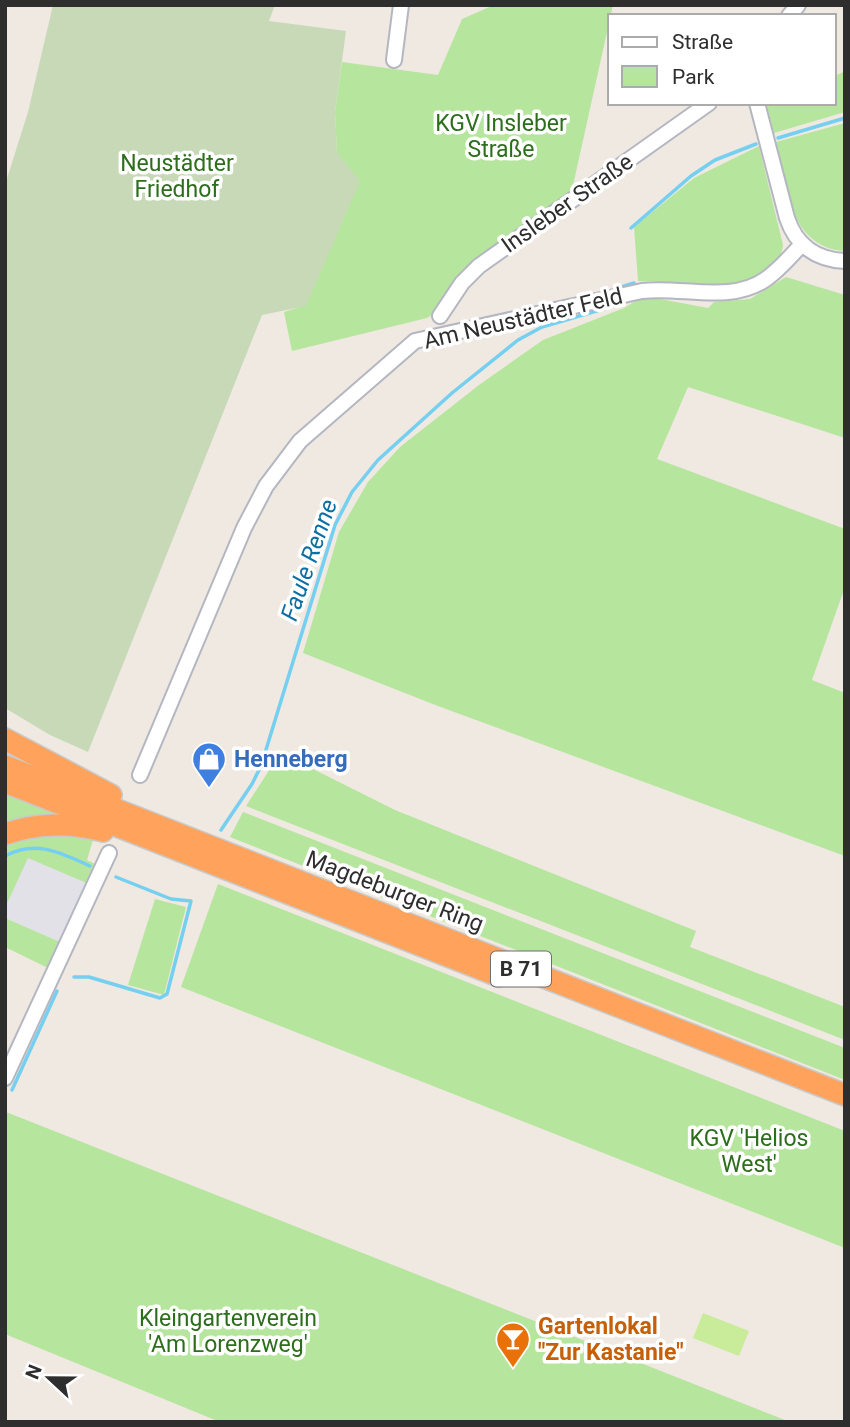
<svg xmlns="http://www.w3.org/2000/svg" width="850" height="1427" font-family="Roboto,sans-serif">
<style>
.industrial{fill:#e3e1e8}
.green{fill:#b6e59e}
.cemetery{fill:#c8d9b8}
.pitch{fill:#c9ec9a}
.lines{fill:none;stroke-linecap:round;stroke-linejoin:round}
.stream{stroke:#75cff0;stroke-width:3.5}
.minor-casing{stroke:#b4b7c1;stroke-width:18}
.highway-casing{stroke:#c9c9c9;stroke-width:24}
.minor{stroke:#fff;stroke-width:14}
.highway{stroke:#ffa35c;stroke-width:21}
.labels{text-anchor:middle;stroke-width:7;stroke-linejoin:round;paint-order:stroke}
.shield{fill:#fff;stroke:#6d6d6d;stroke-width:2}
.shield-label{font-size:21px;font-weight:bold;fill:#2e2e2e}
.park-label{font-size:23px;fill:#2c6e1b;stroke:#fff}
.street-label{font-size:23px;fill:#2e2e2e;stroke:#fff}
.shop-label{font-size:23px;font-weight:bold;fill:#366cbe;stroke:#fff;text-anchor:start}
.food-label{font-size:23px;font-weight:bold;fill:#c56008;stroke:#fff;text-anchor:start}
.water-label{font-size:24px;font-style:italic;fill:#0d6fa3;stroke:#fff}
</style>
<rect width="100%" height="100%" fill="#efe9e1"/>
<polygon class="industrial" points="28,856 89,884 60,942 5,918 5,908"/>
<g class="green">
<polygon points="494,5 613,5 572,190 470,264 435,313 427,318 292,351 284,312 306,305 337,152 335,112 342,62 438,75 462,19"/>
<polygon points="834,71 837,75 845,71 845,112 774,133 766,103 834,103"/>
<path d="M845,123v128h-2c-54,-5 -57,-67 -67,-109z"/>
<path d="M759,146l24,99c-7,58 -108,35 -145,36l-4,-54 60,-49z"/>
<polygon points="786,277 845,295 845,438 688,387 657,459 845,529 845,587 812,680 845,693 845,856 438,706 303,653 339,532 368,482 400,447 479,385 543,340 624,308 644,296 708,308 714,302 750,299"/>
<polygon points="277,751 395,810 696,931 690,947 845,1007 845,1040 246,806 268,772"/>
<polygon points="5,790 89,823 5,828"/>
<polygon points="243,812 845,1048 845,1080 230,837"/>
<polygon points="47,832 94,836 87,860 99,866 89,884 28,858 5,908 5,843"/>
<polygon points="218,884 845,1131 845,1248 181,987"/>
<polygon points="155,899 186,907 164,995 128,985"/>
<polygon points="5,918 60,942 48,968 5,947"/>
<polygon points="6,1112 790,1422 220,1422 5,1334"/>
</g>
<polygon class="cemetery" points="53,5 275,5 269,21 346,31 335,112 337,152 360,181 306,306 262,315 88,752 50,735 5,708 5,185 28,112"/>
<polygon class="pitch" points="703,1313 749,1331 739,1356 693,1338"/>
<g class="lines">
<g class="stream">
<polyline points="778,138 845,118"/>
<polyline points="631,228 691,176 715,160 756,144"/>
<polyline points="615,289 634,283"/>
<polyline points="221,830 252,784 261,766 335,525 352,492 378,460 452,393 518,340 542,327 620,304"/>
<path d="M5,856c31,-17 56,-3 85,10"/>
<polyline points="74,977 89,977 160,998 167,994 191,901 171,899 116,877"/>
<polyline points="12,1090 57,991"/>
</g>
<g class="minor-casing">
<g id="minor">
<polyline points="789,16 798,5"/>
<polyline points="394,60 401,5"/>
<path d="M757,103l30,115c9,27 29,42 58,43"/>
<polyline points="440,316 462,283 479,266 709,103"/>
<path d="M140,775l104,-247 22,-42 34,-45 115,-100 227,-50c40,-5 89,13 124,-12 14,-10 25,-23 36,-35"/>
<polyline points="5,1078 109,853"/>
</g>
</g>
<g class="highway-casing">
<g id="highway">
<polyline points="5,739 111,795"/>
<polyline points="5,766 845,1095"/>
<polyline points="5,782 499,976"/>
<path d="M5,834c31,-11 67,-12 98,-3"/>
</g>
</g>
<use href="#minor" class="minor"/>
<use href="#highway" class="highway"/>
</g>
<defs>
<g id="shop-pin" transform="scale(1.75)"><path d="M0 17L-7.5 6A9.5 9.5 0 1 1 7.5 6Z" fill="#3f7fe0" stroke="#fff"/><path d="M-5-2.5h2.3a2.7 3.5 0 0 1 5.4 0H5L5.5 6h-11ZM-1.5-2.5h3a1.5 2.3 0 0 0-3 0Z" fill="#fff"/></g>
<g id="bar-pin" transform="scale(1.75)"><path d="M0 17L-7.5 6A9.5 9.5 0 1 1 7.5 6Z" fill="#e8710a" stroke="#fff"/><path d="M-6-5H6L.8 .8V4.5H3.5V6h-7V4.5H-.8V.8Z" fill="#fff"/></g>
</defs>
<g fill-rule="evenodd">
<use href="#shop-pin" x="209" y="759"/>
<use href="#bar-pin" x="513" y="1339"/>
</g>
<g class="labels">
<rect class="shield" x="491" y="951.5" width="60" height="35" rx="5"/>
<g class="shield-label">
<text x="521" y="976">B 71</text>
</g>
<g class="park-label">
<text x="501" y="131">KGV Insleber<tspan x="501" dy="26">Straße</tspan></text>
<text x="177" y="171">Neustädter<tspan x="177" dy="26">Friedhof</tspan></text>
<text x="749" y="1146">KGV 'Helios<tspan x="749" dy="26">West'</tspan></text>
<text x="228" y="1326">Kleingartenverein<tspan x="228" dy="26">'Am Lorenzweg'</tspan></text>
</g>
<g class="street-label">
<text transform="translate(567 203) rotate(-35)" y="8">Insleber Straße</text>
<text transform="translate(523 318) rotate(-13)" y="8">Am Neustädter Feld</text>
<text transform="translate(395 891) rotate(21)" y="8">Magdeburger Ring</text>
</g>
<g class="shop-label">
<text x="234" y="767">Henneberg</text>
</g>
<g class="food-label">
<text x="538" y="1334">Gartenlokal<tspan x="538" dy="26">"Zur Kastanie"</tspan></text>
</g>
<g class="water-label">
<text transform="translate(309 560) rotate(-71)" y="8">Faule Renne</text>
</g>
</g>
<rect width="850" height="1427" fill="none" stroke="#2e2e2e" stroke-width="14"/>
<rect x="608" y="14" width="228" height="91" fill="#ffffff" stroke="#ababab" stroke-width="2"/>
<rect x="622" y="37" width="35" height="10" fill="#ffffff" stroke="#ababab" stroke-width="2"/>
<text x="672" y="49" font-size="21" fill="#2e2e2e">Straße</text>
<rect x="622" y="66" width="35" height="21" fill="#b6e59e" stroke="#ababab" stroke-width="2"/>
<text x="672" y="84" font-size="21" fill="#2e2e2e">Park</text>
<g transform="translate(49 1378) rotate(292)" stroke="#ffffff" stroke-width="5" paint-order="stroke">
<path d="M0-5L12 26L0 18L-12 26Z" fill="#2e2e2e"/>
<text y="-10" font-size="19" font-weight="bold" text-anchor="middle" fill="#2e2e2e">N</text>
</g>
</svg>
